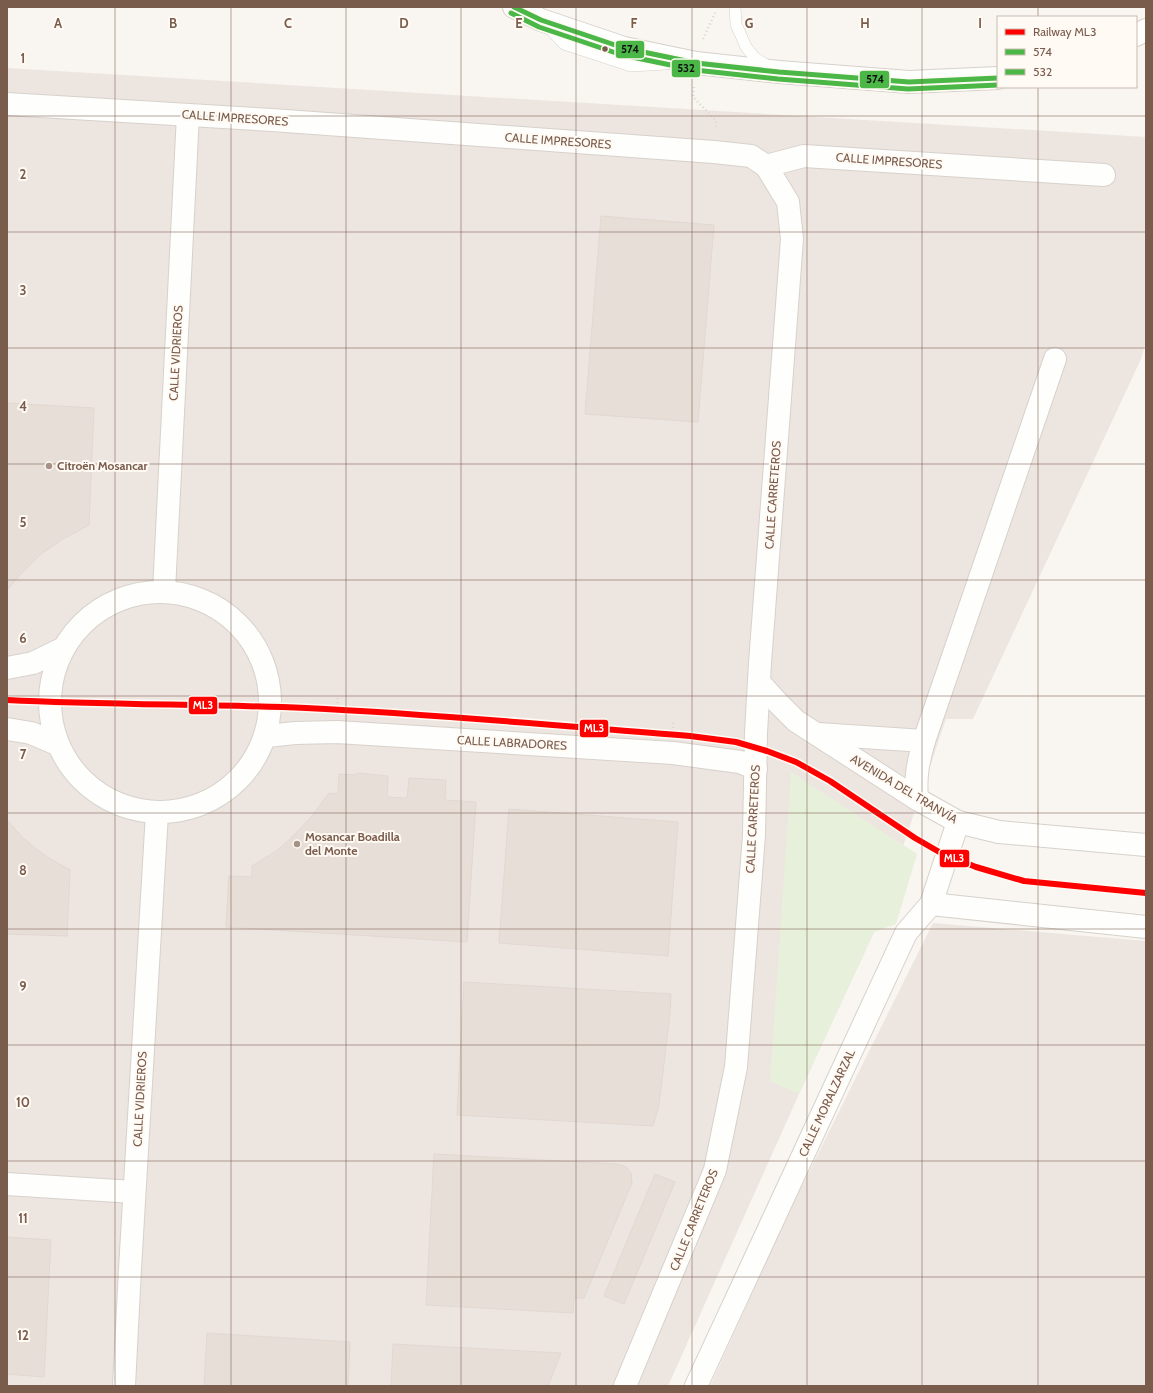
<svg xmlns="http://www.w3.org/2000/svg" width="1153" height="1393" font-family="Cabin,sans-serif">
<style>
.industrial{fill:#ede5e0}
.green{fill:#e7f0db}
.building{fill:#e6ded7;stroke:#e2d8d2}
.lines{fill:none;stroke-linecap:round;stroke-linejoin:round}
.service-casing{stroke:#d7d1cb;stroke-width:12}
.minor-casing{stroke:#d7d1cb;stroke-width:24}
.path{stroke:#dcd5d0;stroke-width:2.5;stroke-dasharray:1 3;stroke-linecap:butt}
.service{stroke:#fefefd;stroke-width:11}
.minor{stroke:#fefefd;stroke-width:22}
.bus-1-casing{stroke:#fffaf3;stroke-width:8}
.bus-2-casing{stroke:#fffaf3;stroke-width:8}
.bus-1{stroke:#4ab747;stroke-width:5}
.bus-2{stroke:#4ab747;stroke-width:5}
.rail-1-casing{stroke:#fffaf3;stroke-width:9}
.rail-1{stroke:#f00;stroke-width:6}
.grid{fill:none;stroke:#7a5c4d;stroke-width:1;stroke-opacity:0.55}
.bus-dot{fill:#7a5c4d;stroke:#fffaf3;stroke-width:1.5}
.poi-dot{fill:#a69286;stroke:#fffaf3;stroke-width:1.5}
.labels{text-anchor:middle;stroke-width:4;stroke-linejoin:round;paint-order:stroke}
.street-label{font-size:12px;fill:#7a5c4d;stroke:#fffaf3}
.poi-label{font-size:12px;font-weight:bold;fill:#7a5c4d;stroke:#fffaf3;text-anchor:start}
.grid-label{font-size:13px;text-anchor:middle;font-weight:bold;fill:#7a5c4d;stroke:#fffaf3;stroke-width:4;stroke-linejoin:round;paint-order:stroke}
.line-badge{stroke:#fffaf3;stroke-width:1.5}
.badge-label{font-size:11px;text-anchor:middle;font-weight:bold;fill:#fff}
.pale-badge-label{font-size:11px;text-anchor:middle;font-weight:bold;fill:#111}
</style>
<rect width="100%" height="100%" fill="#f9f5f0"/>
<g class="industrial">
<polygon points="7,68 1146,137 1146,342 1141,359 973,719 946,719 874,932 799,1094 668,1386 7,1386"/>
<polygon points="933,923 1146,941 1146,1386 710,1386 790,1210"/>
</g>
<polygon class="green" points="791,772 917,854 896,924 874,932 799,1094 770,1081"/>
<g class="building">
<polygon points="601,216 714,225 698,422 585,414"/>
<polygon points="7,403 94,408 89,525 63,539 41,554 21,574 8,589 7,589"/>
<polygon points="357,773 388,776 387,797 407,798 409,778 446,780 445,800 476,802 467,942 226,927 229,876 252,877 252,866 279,849 292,837 312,816 329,793 338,794 339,774 357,775"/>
<polygon points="509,809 678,822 668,956 499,943"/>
<polygon points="7,820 22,837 34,847 47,857 70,870 67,936 7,934"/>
<polygon points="464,982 671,994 670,1014 659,1105 653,1126 457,1115"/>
<polygon points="434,1154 616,1164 624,1166 628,1169 631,1173 632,1183 584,1298 574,1298 573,1313 426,1305"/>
<polygon points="655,1174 675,1182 624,1304 604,1296"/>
<polygon points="7,1237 51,1240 44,1377 7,1374"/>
<polygon points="207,1333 350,1342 348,1386 204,1386"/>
<polygon points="393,1344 561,1353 548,1386 391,1386"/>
</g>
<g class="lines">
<g class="service-casing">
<g id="service">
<polyline points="735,7 736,24 746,47 755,58 768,66"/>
<polyline points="547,26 564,44 631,66 666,64"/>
</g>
</g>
<g class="minor-casing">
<g id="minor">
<polyline points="514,7 541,20 624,48 696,63 779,72 909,82 998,78"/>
<polyline points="1136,35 1146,30"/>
<polyline points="7,104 272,120 714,152 751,156 766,166 804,156 1104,175"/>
<polyline points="164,591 188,115"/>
<circle cx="160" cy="702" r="110"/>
<polyline points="7,668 33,663 62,649"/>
<polyline points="759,682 777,702 796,721 917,799 958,822 999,832 1146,845"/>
<polyline points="7,729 31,733 57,744"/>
<path d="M818,734l106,7c-6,22 -9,35 -7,58"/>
<polyline points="267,736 295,733 337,732 673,753 740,762 756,769"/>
<polyline points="924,741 1055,359"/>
<polyline points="931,904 1146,927"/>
<polyline points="7,1184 134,1192"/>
<polyline points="124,1386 130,1269 157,813"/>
<polyline points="625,1386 715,1170 736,1067 754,835 756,733 760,663 792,239 788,202 766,166"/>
<polyline points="696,1386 906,933 931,904 958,822"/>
</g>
</g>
<g class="path">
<polyline points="703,39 716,11"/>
<polyline points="694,87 693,97 716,121 716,129"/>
<polyline points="337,707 338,696"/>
<polyline points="673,728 673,721"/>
</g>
<use href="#service" class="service"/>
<use href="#minor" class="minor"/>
<g class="bus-1-casing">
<polyline id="bus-1" points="514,7 541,20 624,48 696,63 779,72 909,82 998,78"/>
</g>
<g class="bus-2-casing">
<polyline id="bus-2" points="511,13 539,27 622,55 695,70 778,79 908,89 998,85"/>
</g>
<use href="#bus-1" class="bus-1"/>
<use href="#bus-2" class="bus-2"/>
<g class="rail-1-casing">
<path id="rail-1" d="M7,700c100,5 199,4 299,8 128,6 256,18 384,28l46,6 31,9 29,11 34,19 85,57 26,15 35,14 48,14 122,12"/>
</g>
<use href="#rail-1" class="rail-1"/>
</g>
<path class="grid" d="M115,7v1379M231,7v1379M346,7v1379M461,7v1379M576,7v1379M692,7v1379M807,7v1379M922,7v1379M1038,7v10M1038,87v1299M7,116h1139M7,232h1139M7,348h1139M7,464h1139M7,580h1139M7,696h1139M7,813h1139M7,929h1139M7,1045h1139M7,1161h1139M7,1277h1139"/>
<circle class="bus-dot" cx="605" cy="49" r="3.5"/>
<g class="poi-dot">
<circle cx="49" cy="466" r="4"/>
<circle cx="297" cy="844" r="4"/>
</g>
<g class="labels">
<g class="street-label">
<text transform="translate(235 118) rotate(4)" y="4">CALLE IMPRESORES</text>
<text transform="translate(558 141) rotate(4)" y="4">CALLE IMPRESORES</text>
<text transform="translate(889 161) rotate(4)" y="4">CALLE IMPRESORES</text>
<text transform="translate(176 353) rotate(-87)" y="4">CALLE VIDRIEROS</text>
<text transform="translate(773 495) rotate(-86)" y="4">CALLE CARRETEROS</text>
<text transform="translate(512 743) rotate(3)" y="4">CALLE LABRADORES</text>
<text transform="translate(904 789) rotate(31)" y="4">AVENIDA DEL TRANVÍA</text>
<text transform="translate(753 819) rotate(-87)" y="4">CALLE CARRETEROS</text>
<text transform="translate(140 1099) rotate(-87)" y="4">CALLE VIDRIEROS</text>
<text transform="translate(827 1103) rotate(-65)" y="4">CALLE MORALZARZAL</text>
<text transform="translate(694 1220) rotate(-68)" y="4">CALLE CARRETEROS</text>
</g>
<g class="poi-label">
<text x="57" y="470">Citroën Mosancar</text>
<text x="305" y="841">Mosancar Boadilla<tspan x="305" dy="14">del Monte</tspan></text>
</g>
</g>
<g class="grid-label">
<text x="58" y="28">A</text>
<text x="173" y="28">B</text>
<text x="288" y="28">C</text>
<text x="404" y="28">D</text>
<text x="519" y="28">E</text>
<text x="634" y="28">F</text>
<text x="749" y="28">G</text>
<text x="865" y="28">H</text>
<text x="980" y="28">I</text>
<text x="23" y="63">1</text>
<text x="23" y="179">2</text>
<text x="23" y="295">3</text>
<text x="23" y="411">4</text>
<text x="23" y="527">5</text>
<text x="23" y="643">6</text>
<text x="23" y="759">7</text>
<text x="23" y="875">8</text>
<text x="23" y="991">9</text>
<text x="23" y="1107">10</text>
<text x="23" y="1223">11</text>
<text x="23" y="1340">12</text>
</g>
<g class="line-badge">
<rect x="615" y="40" width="30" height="19" rx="4" fill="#4ab747"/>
<rect x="671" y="59" width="30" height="19" rx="4" fill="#4ab747"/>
<rect x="859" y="70" width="31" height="19" rx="4" fill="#4ab747"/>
<rect x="188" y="696" width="30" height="19" rx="4" fill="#f00"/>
<rect x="579" y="719" width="30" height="19" rx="4" fill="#f00"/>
<rect x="939" y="849" width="31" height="19" rx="4" fill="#f00"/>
</g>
<g class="badge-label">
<text x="203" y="709">ML3</text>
<text x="594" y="732">ML3</text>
<text x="954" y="862">ML3</text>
</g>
<g class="pale-badge-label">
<text x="630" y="53">574</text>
<text x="686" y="72">532</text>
<text x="875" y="83">574</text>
</g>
<rect width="1153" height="1393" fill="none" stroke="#7a5c4d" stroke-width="16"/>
<rect x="997" y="16" width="140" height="72" fill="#fffaf3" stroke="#cabbb1"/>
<rect x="1005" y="29" width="20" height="6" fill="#ff0000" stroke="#cabbb1"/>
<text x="1033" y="36" font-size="12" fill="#7a5c4d">Railway ML3</text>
<rect x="1005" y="49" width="20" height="6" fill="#4ab747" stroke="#cabbb1"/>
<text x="1033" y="56" font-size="12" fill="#7a5c4d">574</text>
<rect x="1005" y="69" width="20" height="6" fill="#4ab747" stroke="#cabbb1"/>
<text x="1033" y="76" font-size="12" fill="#7a5c4d">532</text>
</svg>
